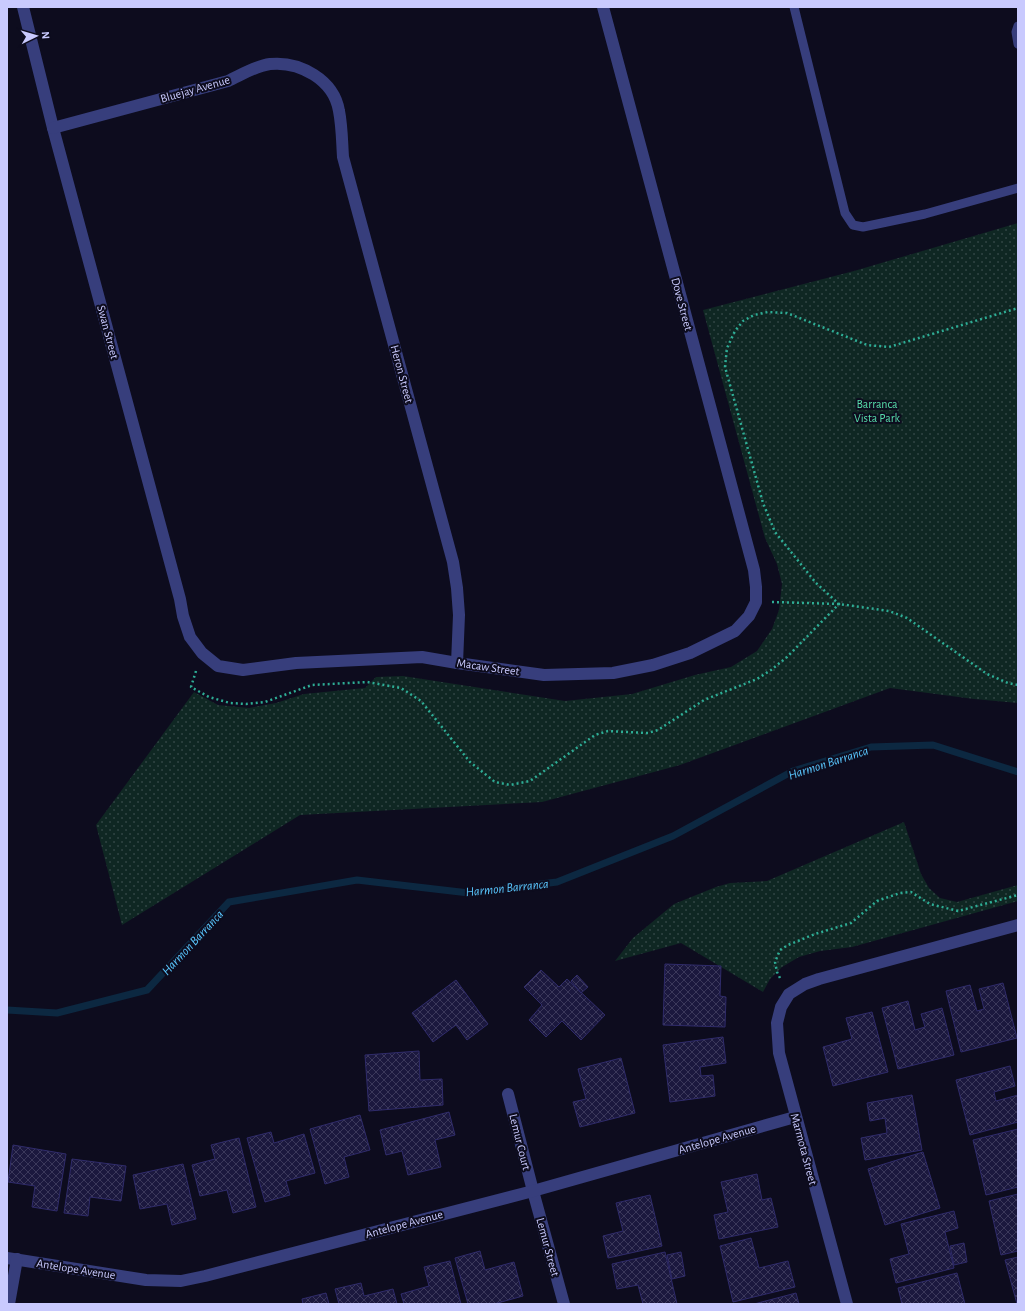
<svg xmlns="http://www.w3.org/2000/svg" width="1025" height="1311" font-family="'Alegreya Sans',sans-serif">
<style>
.grass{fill:url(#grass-dots)}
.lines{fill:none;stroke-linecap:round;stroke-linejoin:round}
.stream{stroke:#0c2841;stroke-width:7}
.building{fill:url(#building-cross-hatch);stroke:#2f2b6a}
.path{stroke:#2ead95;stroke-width:2.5;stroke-dasharray:2 3;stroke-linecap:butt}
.lane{stroke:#373e7c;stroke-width:9}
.street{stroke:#373e7c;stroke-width:12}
.labels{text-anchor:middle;stroke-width:4;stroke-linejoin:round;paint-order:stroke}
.street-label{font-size:12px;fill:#c9cafe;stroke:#0d0c1e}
.park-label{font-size:12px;fill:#57dcaa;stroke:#0d0c1e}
.water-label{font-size:13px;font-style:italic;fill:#59c6fd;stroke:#0d0c1e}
</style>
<defs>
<pattern id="grass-dots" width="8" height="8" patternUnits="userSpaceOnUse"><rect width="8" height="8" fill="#0f2723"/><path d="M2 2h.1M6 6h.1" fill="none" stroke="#314544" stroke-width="1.8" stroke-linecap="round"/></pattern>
<pattern id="building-cross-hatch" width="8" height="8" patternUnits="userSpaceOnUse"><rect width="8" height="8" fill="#1b183e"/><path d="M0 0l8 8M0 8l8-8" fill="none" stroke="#3b385b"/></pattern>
</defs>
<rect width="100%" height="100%" fill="#0d0c1e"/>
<g class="grass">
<polygon points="1018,223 1018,703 974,699 890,688 680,765 542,802 300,815 122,925 96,825 194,692 218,705 249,708 276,703 304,694 365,688 376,677 403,676 565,701 632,694 695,675 731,667 757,651 772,629 779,610 782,584 777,564 765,538 703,310 854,271"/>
<polygon points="904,822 921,874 929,888 940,898 957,902 1018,885 1018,901 852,947 820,951 799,957 782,967 770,979 763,992 681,943 615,961 633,938 674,904 716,887 730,883 767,881"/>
</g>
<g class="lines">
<polyline class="stream" points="7,1010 57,1013 147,990 229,902 357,880 469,893 557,882 673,836 793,771 871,747 933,745 1018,772"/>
</g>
<g class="building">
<polygon points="665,964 721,966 720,996 726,997 725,1027 663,1025"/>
<polygon points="541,970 559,987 567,979 605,1015 581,1040 562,1021 546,1037 529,1020 542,1005 524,987"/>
<polygon points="577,975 588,987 581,993 571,981"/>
<polygon points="456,980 488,1024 467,1040 456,1025 433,1042 412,1013"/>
<polygon points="1003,983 1017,1038 961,1052 946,991 970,985 977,1011 984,1009 979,989"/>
<polygon points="908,1001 915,1030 925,1027 921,1014 942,1008 954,1055 898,1069 882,1008"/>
<polygon points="872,1012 888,1072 833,1086 823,1047 852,1039 846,1018"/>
<polygon points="723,1037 726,1063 700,1067 701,1076 713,1075 715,1096 670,1102 663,1045"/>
<polygon points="419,1051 420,1080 442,1079 443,1105 369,1111 365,1055"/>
<polygon points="621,1058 635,1113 580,1127 573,1102 586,1099 578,1069"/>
<polygon points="1010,1066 1015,1086 994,1092 996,1101 1018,1095 1018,1122 970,1135 956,1080"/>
<polygon points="912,1095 922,1150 865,1160 861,1138 887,1133 885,1118 870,1121 867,1103"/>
<polygon points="449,1112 455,1135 435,1140 441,1167 408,1175 402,1151 386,1155 380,1130"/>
<polygon points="360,1115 370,1150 344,1157 349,1177 325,1184 310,1129"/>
<polygon points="1018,1129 1018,1187 986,1195 973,1140"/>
<polygon points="271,1132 274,1143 304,1134 315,1173 286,1181 290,1195 265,1202 247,1138"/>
<polygon points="239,1138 256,1207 233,1213 227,1190 200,1196 192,1165 215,1159 211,1145"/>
<polygon points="13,1145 66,1154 57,1211 32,1207 35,1186 8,1182"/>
<polygon points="923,1152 940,1208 885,1225 868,1169"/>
<polygon points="72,1159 126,1166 121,1201 90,1197 88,1216 64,1213"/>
<polygon points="183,1164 196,1219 172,1225 167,1204 140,1209 133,1175"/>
<polygon points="757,1174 762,1200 771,1198 778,1227 719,1239 714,1215 728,1212 721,1182"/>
<polygon points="1018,1194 1018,1251 1001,1255 989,1201"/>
<polygon points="650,1195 662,1246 608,1258 603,1236 623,1231 616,1203"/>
<polygon points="954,1211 958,1228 945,1232 954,1268 896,1283 890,1259 909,1254 901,1224"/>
<polygon points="751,1238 759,1268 788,1261 795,1287 733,1302 720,1246"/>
<polygon points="964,1243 967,1262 954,1265 950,1246"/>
<polygon points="480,1251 485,1270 514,1262 523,1296 494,1304 468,1304 455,1258"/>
<polygon points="665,1252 677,1304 643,1304 638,1285 617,1289 612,1264"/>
<polygon points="681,1252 685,1276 672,1279 667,1255"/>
<polygon points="1018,1257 1018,1304 1017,1304 1005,1260"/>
<polygon points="450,1261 461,1304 404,1304 401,1294 429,1286 424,1267"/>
<polygon points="957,1273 965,1304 902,1304 898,1288"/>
<polygon points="361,1283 364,1296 393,1289 397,1304 339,1304 335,1289"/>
<polygon points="326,1293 329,1304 303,1304 302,1299"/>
<polygon points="796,1293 799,1304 754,1304"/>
</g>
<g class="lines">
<g class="path">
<polyline points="772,602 839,604 889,611 907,618 987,674 1008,683 1018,685"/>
<polyline points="196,671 191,687 209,697 230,703 246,704 265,702 312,685 367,682 401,688 421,701 470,762 495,782 510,785 530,781 595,735 608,731 648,733 658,730 704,700 757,679 771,670 787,657 839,604 816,583 775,532 763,503 725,367 727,348 735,331 743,321 754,315 768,312 787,313 867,345 889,347 1018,308"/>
<polyline points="780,978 777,972 775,962 780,950 788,945 815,934 851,923 877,901 900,893 911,892 930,904 958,911 1018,895"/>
</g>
<g class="lane">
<polyline points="794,7 845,213 853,225 863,227 925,214 1018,188"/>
<polyline points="1018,26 1016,32 1018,44"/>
</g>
<g class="street">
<polyline points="23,7 53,128 180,599 183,616 190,637 202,653 218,666 243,670 296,663 422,657 457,663 544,675 613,673 653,665 690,653 735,631 749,616 756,602 756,587 754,570 603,7"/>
<path d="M53,128l175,-47c13,-6 27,-15 42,-17 30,-3 64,16 69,47 3,15 3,31 4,46l110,405 4,26 2,27 -2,48"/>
<polyline points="508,1094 533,1191 564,1304"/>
<polyline points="7,1258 146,1280 181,1281 205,1276 533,1191 795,1117"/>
<polyline points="9,1304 17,1259"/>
<polyline points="847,1304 779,1053 777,1023 781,1007 789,994 805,984 819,979 1018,925"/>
</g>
</g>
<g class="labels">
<g class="street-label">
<text transform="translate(195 89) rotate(-16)" y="4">Bluejay Avenue</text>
<text transform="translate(682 304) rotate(75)" y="4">Dove Street</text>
<text transform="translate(108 332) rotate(75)" y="4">Swan Street</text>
<text transform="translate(402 374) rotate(75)" y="4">Heron Street</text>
<text transform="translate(488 667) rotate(8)" y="4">Macaw Street</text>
<text transform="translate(717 1139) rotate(-16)" y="4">Antelope Avenue</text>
<text transform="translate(520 1142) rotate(76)" y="4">Lemur Court</text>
<text transform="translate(804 1149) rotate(75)" y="4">Marmota Street</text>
<text transform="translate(404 1224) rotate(-15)" y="4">Antelope Avenue</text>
<text transform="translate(548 1247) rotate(75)" y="4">Lemur Street</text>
<text transform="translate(76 1269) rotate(9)" y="4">Antelope Avenue</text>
</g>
<g class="park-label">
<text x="877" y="408">Barranca<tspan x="877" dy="14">Vista Park</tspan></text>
</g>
<g class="water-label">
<text transform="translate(828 762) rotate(-18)" y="5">Harmon Barranca</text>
<text transform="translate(507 887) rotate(-6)" y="5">Harmon Barranca</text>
<text transform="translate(192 942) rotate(-47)" y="5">Harmon Barranca</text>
</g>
</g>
<rect width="1025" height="1311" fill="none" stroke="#c9cafe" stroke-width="16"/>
<g transform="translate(36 36) rotate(85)" stroke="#0d0c1e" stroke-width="3" paint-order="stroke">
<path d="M0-3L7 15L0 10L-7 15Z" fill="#c9cafe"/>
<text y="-6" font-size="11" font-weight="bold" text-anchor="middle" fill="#c9cafe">N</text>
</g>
</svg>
